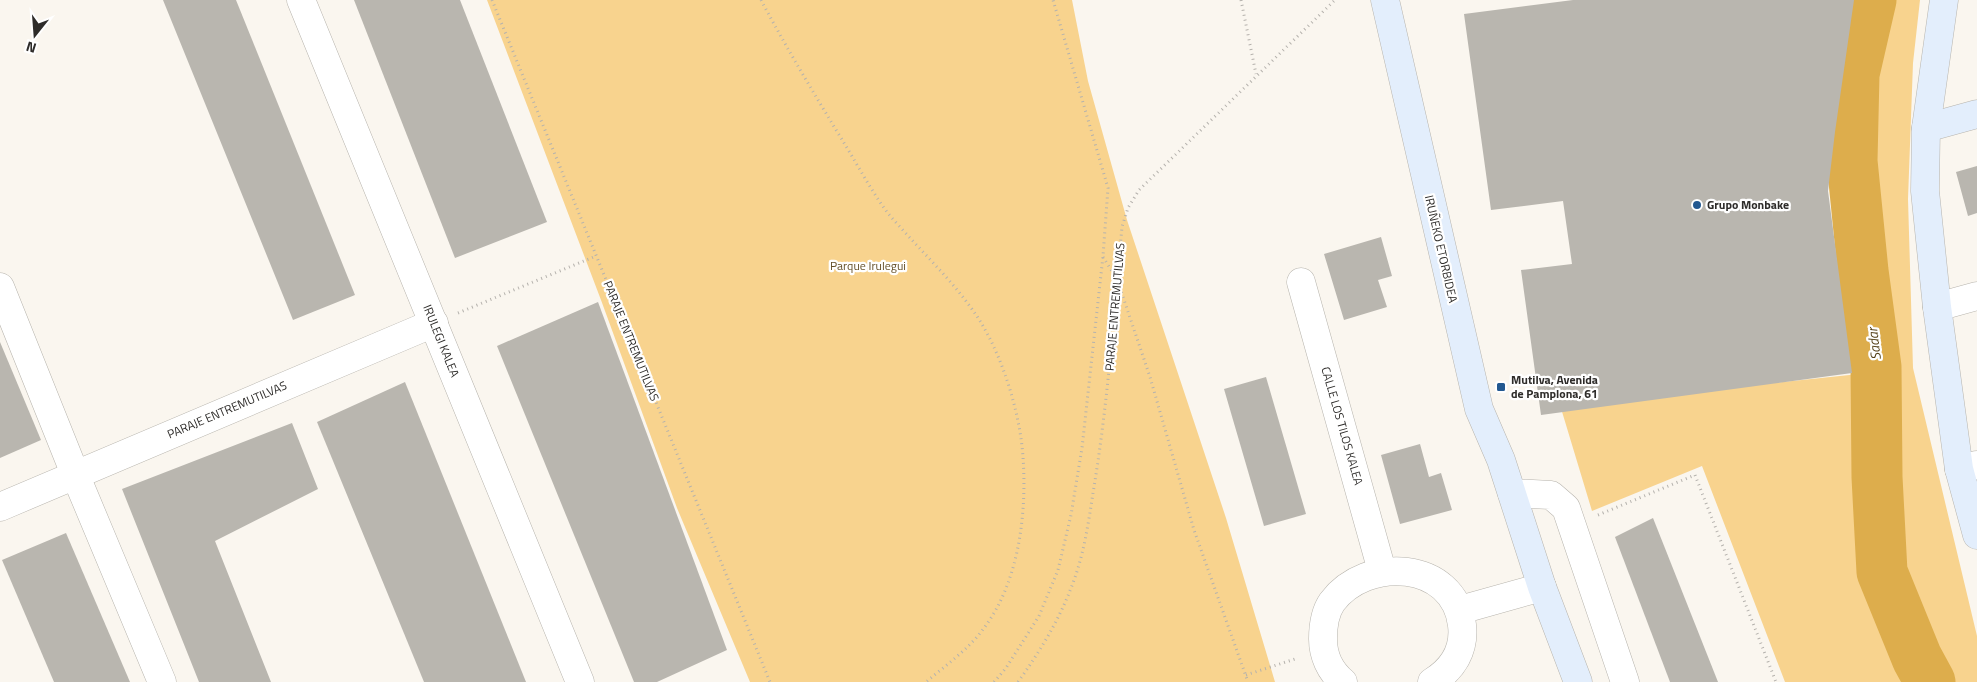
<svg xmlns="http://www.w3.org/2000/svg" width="1977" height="682" font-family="'Titillium Web',sans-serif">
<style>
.green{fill:#f8d38e}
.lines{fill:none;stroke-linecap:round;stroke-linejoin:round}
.river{stroke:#ddad4c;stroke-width:51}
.building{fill:#b9b6af}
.street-casing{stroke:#b7b4ad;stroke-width:29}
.secondary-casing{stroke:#b7b4ad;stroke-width:29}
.path{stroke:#b5b2ad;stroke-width:3;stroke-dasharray:1 4;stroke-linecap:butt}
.street{stroke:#fff;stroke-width:28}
.secondary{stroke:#e3eefc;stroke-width:28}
.poi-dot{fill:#225890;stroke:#fff;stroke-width:2}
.labels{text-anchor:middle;stroke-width:4.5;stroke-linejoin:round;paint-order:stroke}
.poi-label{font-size:12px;font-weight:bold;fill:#2e2c2a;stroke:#fff;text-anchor:start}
.street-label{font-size:12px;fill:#2e2c2a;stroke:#fff}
.park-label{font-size:12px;fill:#644f28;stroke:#fff}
.water-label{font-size:14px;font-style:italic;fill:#533f16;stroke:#fff}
</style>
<rect width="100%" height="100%" fill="#faf6ef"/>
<g class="green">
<polygon points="487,0 1072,0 1088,81 1127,220 1226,518 1275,682 750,682 677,508 601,300"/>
<polygon points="1862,0 1920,0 1913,63 1908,199 1913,368 1977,636 1977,682 1785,682 1702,466 1592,511 1560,405 1859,374 1843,193 1849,75"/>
</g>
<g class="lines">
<polyline class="river" points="1871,0 1854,74 1852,161 1863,271 1876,367 1877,477 1882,572 1917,658 1930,682"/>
</g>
<g class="building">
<polygon points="163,0 236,0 355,295 293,320"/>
<polygon points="354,0 460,0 547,222 455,258"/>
<polygon points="1573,0 1854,0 1835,132 1828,191 1852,373 1541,415 1521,270 1572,264 1563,201 1491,210 1464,14"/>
<polygon points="1977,166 1977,213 1968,216 1956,172"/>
<polygon points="1381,237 1392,276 1378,280 1387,307 1344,320 1324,254"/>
<polygon points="598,302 727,650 657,682 634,682 497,346"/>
<polygon points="0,342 41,440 0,458"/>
<polygon points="1266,377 1306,514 1264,526 1224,389"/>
<polygon points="405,382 526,682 424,682 317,422"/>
<polygon points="292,423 318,489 215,541 271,682 199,682 122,489"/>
<polygon points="1420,444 1429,477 1441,473 1452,510 1400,524 1381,455"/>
<polygon points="1653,518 1718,682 1670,682 1615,537"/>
<polygon points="66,533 130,682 54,682 2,560"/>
</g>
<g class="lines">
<g class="street-casing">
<g id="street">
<polyline points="301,0 580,682"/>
<polyline points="1301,282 1382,571"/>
<polyline points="0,287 75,474 162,682"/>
<polyline points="1937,307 1977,296"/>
<polyline points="1959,469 1977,465"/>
<polyline points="1512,493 1551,495 1566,508 1625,682"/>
<polyline points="0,507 434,323"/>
<polyline points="1460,610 1542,587"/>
<path d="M1343,682c-13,-11 -20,-27 -20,-43 0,-12 2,-27 9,-37 34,-46 122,-42 130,23 3,25 -9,44 -30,57"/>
</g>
</g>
<g class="secondary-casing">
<g id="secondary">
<polyline points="1385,0 1479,409 1501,460 1542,587 1578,682"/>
<polyline points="1944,0 1926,128 1925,191 1937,307 1959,469 1977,535"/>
<polyline points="1926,128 1977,114"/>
</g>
</g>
<g class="path">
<polyline points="492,0 770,682"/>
<path d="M761,0c25,47 52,92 80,138 15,24 29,51 46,74 7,9 16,18 24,27 24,26 50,52 69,82 23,37 40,92 43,136 4,56 -4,125 -39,171 -15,21 -39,38 -58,54"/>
<polyline points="1241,0 1256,74"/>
<polyline points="1103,257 1117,279 1150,377 1194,530 1248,682"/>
<polyline points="458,313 596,256"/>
<polyline points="1598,515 1695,475 1776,682"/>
<polyline points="1246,675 1298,658"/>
<polyline points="994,682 1006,668 1039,616 1058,570 1071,515 1082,448 1103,256 1108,188 1053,0"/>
<path d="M1018,682c23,-32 43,-65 56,-102 11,-30 15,-62 20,-93 14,-86 20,-173 28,-260l6,-19 11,-18 196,-190"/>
</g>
<use href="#street" class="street"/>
<use href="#secondary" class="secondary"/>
</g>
<g class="poi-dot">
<circle cx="1697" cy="205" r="5"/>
<rect x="1496" y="382" width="10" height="10" rx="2.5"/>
</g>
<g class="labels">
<g class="poi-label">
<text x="1707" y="209">Grupo Monbake</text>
<text x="1511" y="384">Mutilva, Avenida<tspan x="1511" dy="14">de Pamplona, 61</tspan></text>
</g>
<g class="street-label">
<text transform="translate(1441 249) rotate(77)" y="4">IRUÑEKO ETORBIDEA</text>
<text transform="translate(1115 307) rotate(-85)" y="4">PARAJE ENTREMUTILVAS</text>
<text transform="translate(441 341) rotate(68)" y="4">IRULEGI KALEA</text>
<text transform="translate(631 341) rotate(68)" y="4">PARAJE ENTREMUTILVAS</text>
<text transform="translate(227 410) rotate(-23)" y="4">PARAJE ENTREMUTILVAS</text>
<text transform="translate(1342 426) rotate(74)" y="4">CALLE LOS TILOS KALEA</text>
</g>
<g class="park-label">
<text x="868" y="270">Parque Irulegui</text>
</g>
<g class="water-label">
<text transform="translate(1874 344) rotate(-97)" y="5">Sadar</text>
</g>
</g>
<g transform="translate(35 35) rotate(197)" stroke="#ffffff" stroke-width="4" paint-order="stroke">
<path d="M0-4L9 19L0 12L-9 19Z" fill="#2e2c2a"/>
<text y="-8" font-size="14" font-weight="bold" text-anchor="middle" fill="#2e2c2a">N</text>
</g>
</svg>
